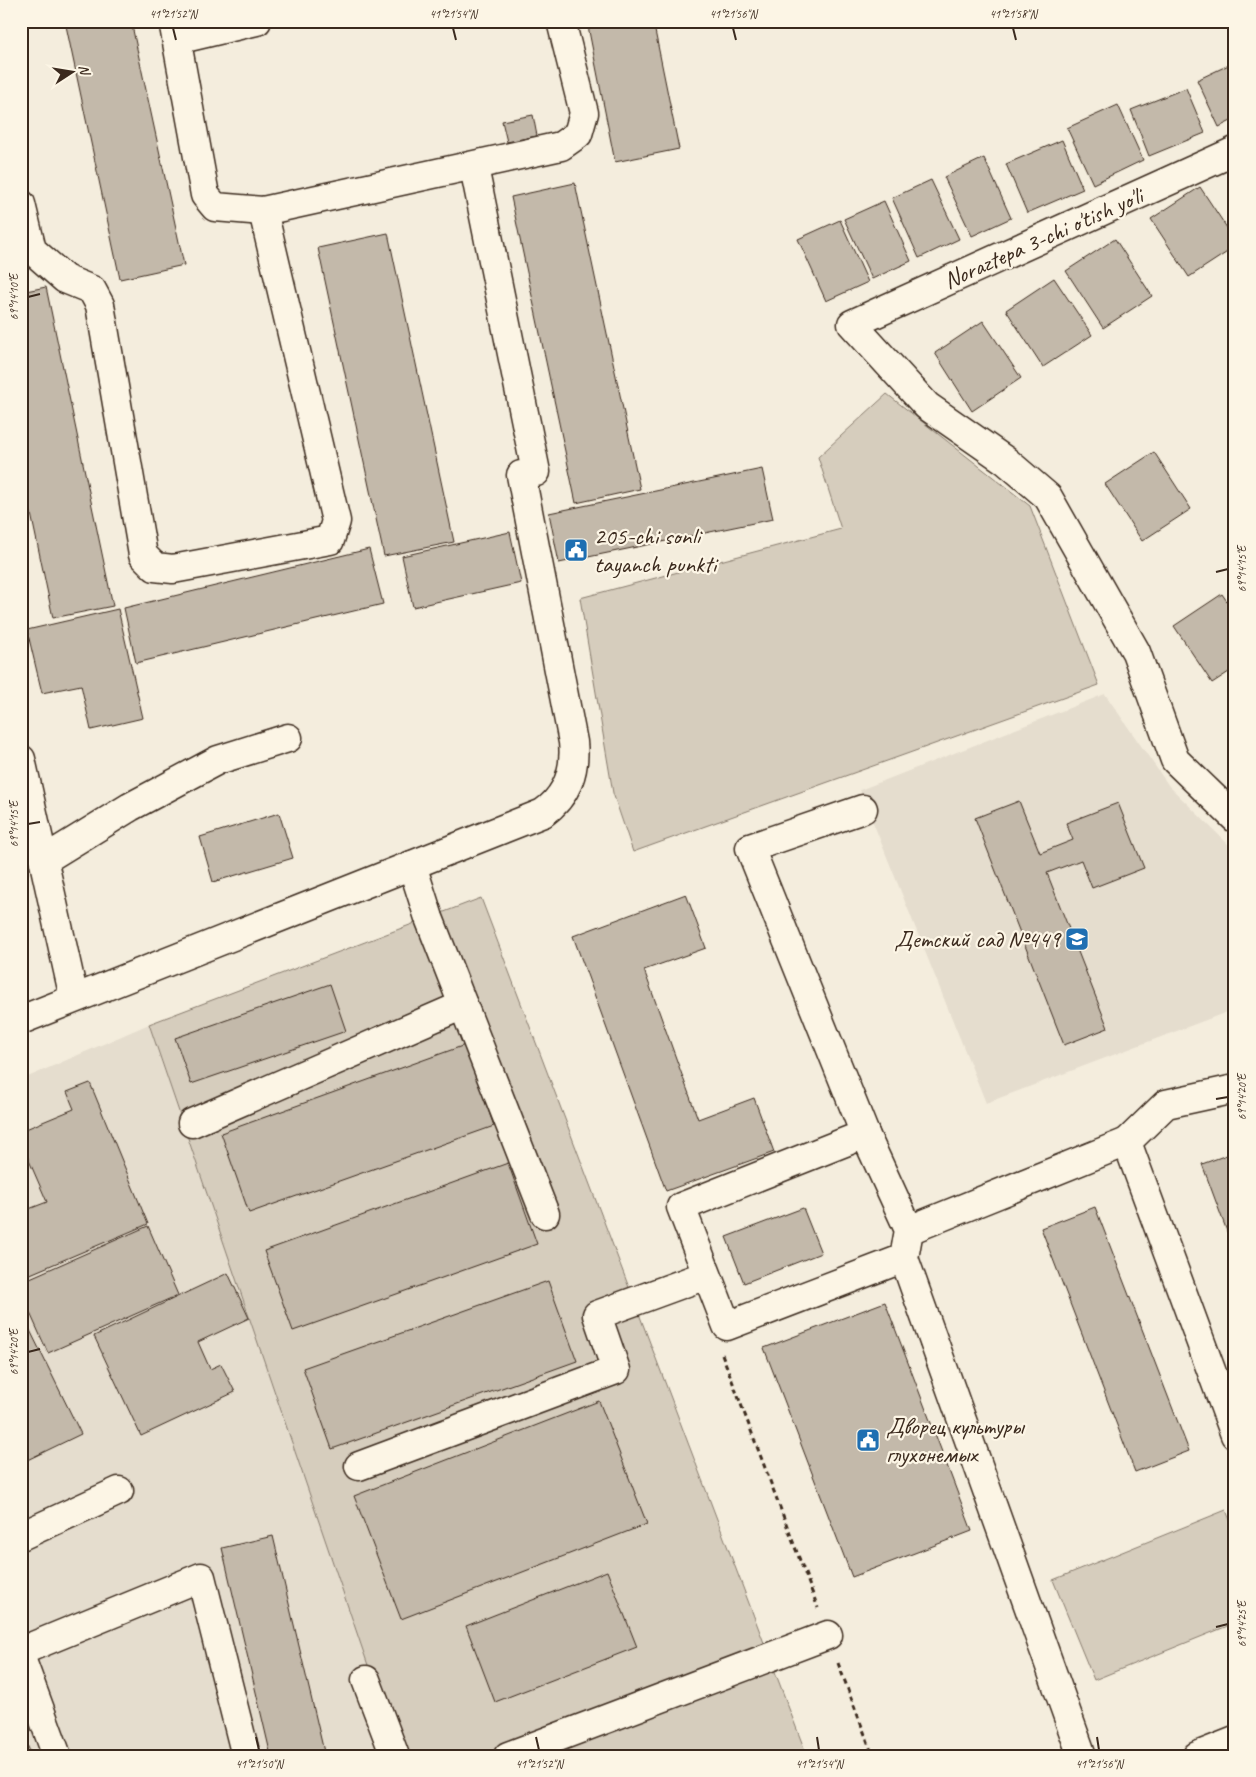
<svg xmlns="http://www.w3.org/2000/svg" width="1256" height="1777" font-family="Caveat,sans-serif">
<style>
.built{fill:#e5ddce}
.green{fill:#d6cdbd;stroke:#887c6e}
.building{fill:#c3b9aa;stroke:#3b2a1e}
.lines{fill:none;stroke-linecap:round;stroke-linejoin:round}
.minor-casing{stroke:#3b2a1e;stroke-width:31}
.major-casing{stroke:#3b2a1e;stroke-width:31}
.path{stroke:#3b2a1e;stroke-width:3;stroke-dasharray:5 4;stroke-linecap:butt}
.minor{stroke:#fcf5e5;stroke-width:28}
.major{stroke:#fcf5e5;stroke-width:28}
.ticks{fill:none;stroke:#3b2a1e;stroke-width:2}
.labels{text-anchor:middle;stroke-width:4.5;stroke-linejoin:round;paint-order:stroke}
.street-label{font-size:24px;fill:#3b2a1e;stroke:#fcf5e5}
.poi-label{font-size:24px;fill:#3b2a1e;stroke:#fcf5e5;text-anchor:start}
.neatline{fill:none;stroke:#3b2a1e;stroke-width:2}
.ticks-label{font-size:12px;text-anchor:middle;fill:#3b2a1e}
</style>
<rect width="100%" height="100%" fill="#f4eddd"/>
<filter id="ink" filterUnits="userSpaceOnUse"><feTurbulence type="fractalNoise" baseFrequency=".02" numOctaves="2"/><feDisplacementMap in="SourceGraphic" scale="10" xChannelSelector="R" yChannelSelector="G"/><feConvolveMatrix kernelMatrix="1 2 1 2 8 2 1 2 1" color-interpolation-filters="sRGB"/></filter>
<g filter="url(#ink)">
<g class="built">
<polygon points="1105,694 1169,786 1235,851 1235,1009 986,1103 860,790"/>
<polygon points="149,1024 399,1756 21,1756 21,1080"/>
</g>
<g class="green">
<polygon points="887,394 1030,506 1099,685 633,852 613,793 580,598 841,529 818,457"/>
<polygon points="481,898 807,1756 399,1756 149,1024"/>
<polygon points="1226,1510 1235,1533 1235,1623 1094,1680 1053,1580"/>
</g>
<g class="building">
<polygon points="65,21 131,21 184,265 120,279"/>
<polygon points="587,21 653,21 679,149 615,162"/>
<polygon points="1235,62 1235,119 1219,127 1197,80"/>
<polygon points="1186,88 1205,133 1149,156 1131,110"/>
<polygon points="1118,105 1143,160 1093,184 1067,128"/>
<polygon points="533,115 537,136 507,142 502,121"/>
<polygon points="1062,140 1083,189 1027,213 1006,164"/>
<polygon points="984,158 1011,218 972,236 944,177"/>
<polygon points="931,180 959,239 919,258 892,198"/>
<polygon points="575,183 640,489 576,503 511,197"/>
<polygon points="1200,187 1235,240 1235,247 1189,277 1151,219"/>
<polygon points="884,201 911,261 872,279 844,219"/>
<polygon points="840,220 868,282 826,301 798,239"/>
<polygon points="388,233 454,542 384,556 318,248"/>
<polygon points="1115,239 1152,296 1103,328 1066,271"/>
<polygon points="1054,278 1092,335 1043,367 1006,310"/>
<polygon points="46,287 113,606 53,618 21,466 21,292"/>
<polygon points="983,321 1021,378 972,411 935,353"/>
<polygon points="1154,452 1191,509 1142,541 1105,484"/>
<polygon points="762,469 773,519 559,563 549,513"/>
<polygon points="510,532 521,583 413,607 402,556"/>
<polygon points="369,549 383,604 136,663 124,608"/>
<polygon points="1222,594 1235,613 1235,668 1212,683 1174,626"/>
<polygon points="118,609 143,718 91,730 81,685 42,693 27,630"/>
<polygon points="1019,801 1040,853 1073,840 1066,823 1118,803 1144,868 1092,888 1081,860 1047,873 1108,1028 1064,1045 975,818"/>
<polygon points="279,813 293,858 213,882 200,837"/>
<polygon points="686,894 706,948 644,970 698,1119 754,1098 774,1152 666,1191 573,936"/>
<polygon points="330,984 346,1031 191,1084 175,1038"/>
<polygon points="465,1045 494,1126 249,1213 221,1133"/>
<polygon points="90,1083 148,1224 21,1278 21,1212 47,1202 21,1142 21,1131 74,1109 67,1092"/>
<polygon points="1235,1152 1235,1253 1202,1164"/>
<polygon points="508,1163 537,1244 293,1331 264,1251"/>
<polygon points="1095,1207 1189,1451 1135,1472 1041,1228"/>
<polygon points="803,1208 821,1253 744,1283 726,1237"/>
<polygon points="148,1226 178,1295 48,1353 21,1293 21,1282"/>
<polygon points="228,1273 249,1318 198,1342 210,1369 221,1364 235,1392 141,1436 94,1336"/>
<polygon points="548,1281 577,1361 332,1449 303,1368"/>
<polygon points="885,1302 972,1531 852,1577 764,1348"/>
<polygon points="21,1312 81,1434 21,1463"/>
<polygon points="599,1401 647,1524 401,1619 354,1496"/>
<polygon points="273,1536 325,1756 271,1756 222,1548"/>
<polygon points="607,1571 637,1647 495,1702 466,1626"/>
<polygon points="21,1731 32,1756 21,1756"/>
</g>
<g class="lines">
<g class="minor-casing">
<g id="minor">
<polyline points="173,21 205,195 215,207 263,211 561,146 578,134 584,113 561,21"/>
<polyline points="177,40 257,21"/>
<polyline points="1235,151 852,324 927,406 1006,461 1048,497 1136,652 1175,760 1235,818"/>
<polyline points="21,204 32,250 65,279 92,290 100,305 143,555 155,567 173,569 330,540 336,521 263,211"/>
<polyline points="21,759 74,998"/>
<polyline points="863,809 750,848 865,1134"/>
<polyline points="44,860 130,807 218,760 288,738"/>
<polyline points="412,865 429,918 545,1214"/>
<path d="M21,1020l522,-207c24,-17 33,-42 30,-71l-52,-267 15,-3 -62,-305"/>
<polyline points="192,1123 463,1005"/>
<polyline points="1127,1142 1166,1104 1235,1089"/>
<polyline points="909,1230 1127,1142 1235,1435"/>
<polyline points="904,1258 727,1326 681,1207 865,1134 909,1230 904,1258 1082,1756"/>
<polyline points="359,1466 616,1370 597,1315 706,1275"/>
<polyline points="21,1536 119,1491"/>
<polyline points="21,1651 201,1577 246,1756"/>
<polyline points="21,1658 57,1756"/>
<polyline points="366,1680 395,1756"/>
<polyline points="508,1756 828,1635"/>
</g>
</g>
<g class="major-casing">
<polyline id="major" points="1197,1756 1235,1741"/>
</g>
<g class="path">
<polyline points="722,1354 818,1608"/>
<polyline points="838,1663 873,1756"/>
</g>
<use href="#minor" class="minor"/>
<use href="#major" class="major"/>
</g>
</g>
<path class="ticks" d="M173,28l3,12M453,28l3,12M733,28l3,12M1013,28l3,12M28,297l12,-3M1216,572l12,-3M28,824l12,-2M1216,1099l12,-2M28,1352l12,-3M1216,1627l12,-3M256,1737l3,13M536,1737l3,13M817,1737l2,13M1097,1737l2,13"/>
<defs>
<g id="civic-square" transform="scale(1.25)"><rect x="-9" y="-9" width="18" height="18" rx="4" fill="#1f6fb2" stroke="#fcf5e5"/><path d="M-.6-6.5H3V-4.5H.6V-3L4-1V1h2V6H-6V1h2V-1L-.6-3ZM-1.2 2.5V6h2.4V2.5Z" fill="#fff"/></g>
<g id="school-square" transform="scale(1.25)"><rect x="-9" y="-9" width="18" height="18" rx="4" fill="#1f6fb2" stroke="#fcf5e5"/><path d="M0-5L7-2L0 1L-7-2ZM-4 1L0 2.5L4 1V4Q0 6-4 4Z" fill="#fff"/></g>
</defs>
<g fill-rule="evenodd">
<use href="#civic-square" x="576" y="550"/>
<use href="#school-square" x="1077" y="939"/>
<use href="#civic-square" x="868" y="1440"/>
</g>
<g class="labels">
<g class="street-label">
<text transform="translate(1043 238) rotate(-24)" y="8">Noraztepa 3-chi o'tish yo'li</text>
</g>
<g class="poi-label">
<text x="594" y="544">205-chi sonli<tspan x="594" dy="28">tayanch punkti</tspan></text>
<text x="1060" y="947" text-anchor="end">Детский сад №449</text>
<text x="886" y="1434">Дворец культуры<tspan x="886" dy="28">глухонемых</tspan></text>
</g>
</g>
<rect width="1256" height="1777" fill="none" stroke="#fcf5e5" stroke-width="55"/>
<g transform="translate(72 72) rotate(78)" stroke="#fcf5e5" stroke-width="4" paint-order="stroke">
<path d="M0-4L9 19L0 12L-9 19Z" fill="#3b2a1e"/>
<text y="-8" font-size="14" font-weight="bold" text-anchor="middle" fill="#3b2a1e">N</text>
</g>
<rect x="28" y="28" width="1200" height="1722" class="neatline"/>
<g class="ticks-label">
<text x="173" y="18">41°21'52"N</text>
<text x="453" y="18">41°21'54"N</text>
<text x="733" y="18">41°21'56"N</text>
<text x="1013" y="18">41°21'58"N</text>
<text transform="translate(14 297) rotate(-90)" y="4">69°14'10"E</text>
<text transform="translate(1242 569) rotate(-90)" y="4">69°14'15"E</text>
<text transform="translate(14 824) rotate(-90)" y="4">69°14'15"E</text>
<text transform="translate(1242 1097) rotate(-90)" y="4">69°14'20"E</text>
<text transform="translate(14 1352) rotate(-90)" y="4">69°14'20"E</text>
<text transform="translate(1242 1624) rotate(-90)" y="4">69°14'25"E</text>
<text x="259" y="1768">41°21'50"N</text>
<text x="539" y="1768">41°21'52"N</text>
<text x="819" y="1768">41°21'54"N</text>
<text x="1099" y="1768">41°21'56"N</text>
</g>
</svg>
